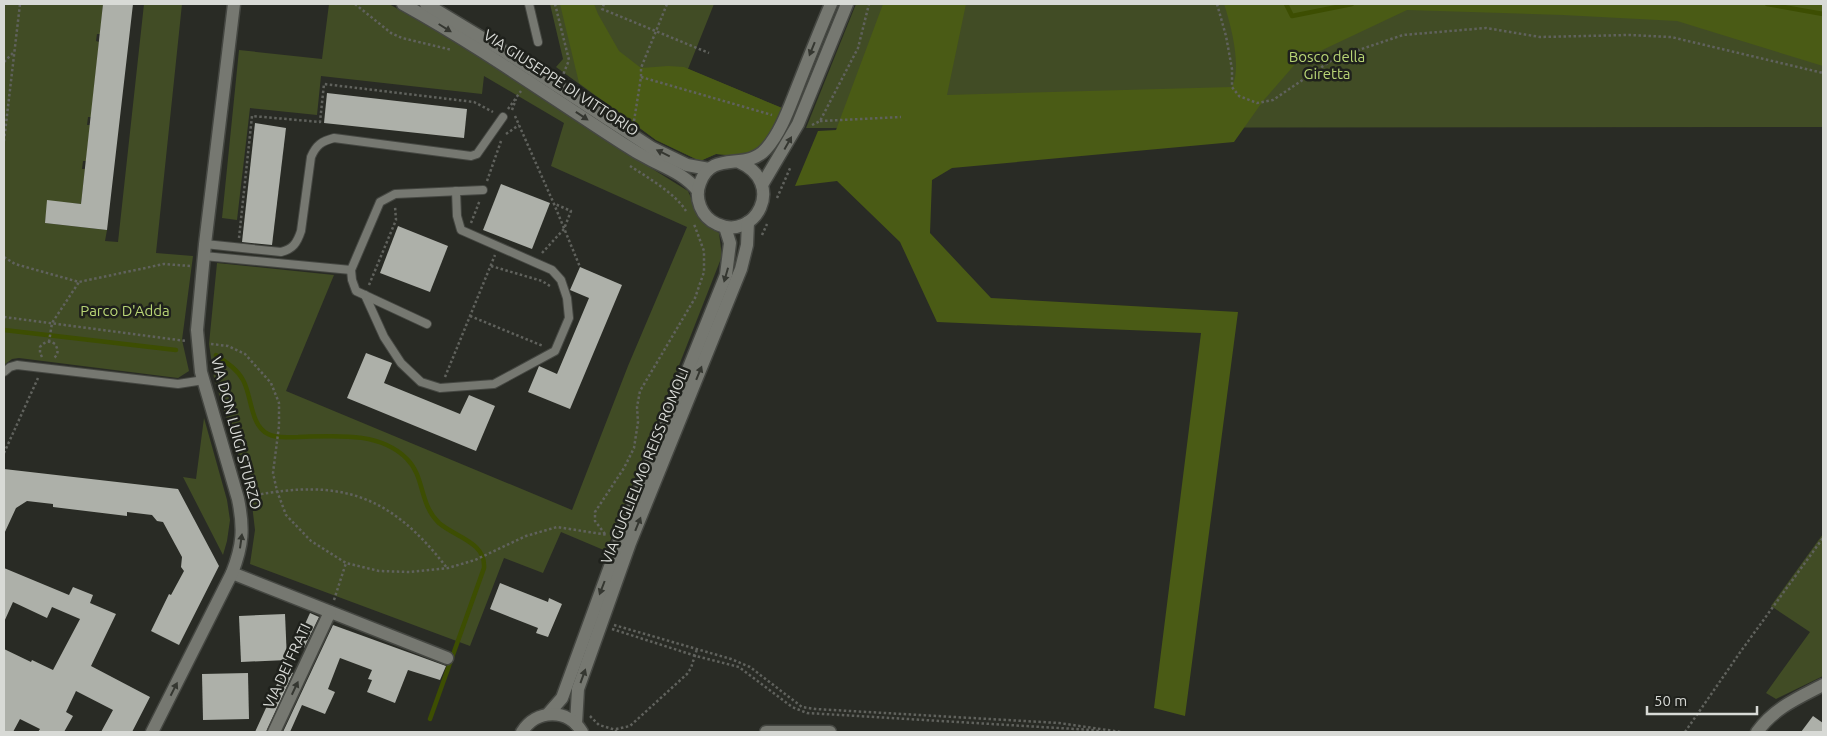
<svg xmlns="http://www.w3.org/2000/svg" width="1827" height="736" font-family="Ubuntu,sans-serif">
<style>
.green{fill:#414c25}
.forest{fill:#4a5b15}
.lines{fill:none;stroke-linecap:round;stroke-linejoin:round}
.stream{stroke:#3d4e02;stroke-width:4.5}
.building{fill:#adb0a9}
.lane-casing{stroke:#454742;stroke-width:10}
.street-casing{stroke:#454742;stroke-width:15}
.secondary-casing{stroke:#454742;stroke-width:15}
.path{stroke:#60625d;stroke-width:2.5;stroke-dasharray:2.5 2.5;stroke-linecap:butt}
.lane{stroke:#767871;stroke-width:8}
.street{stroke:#767871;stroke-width:12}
.secondary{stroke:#767871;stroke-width:12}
.oneway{fill:#353731}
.labels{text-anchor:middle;stroke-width:5;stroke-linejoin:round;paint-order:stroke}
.park-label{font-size:15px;fill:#b9d676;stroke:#1f211c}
.street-label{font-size:15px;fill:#d8dad6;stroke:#1f211c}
</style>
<rect width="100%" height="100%" fill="#292b25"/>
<g class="green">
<polygon points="4,4 103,4 100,34 97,34 96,41 99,42 91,117 88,117 87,125 90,125 86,161 83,161 82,169 85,169 81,204 48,201 45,223 107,230 105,241 118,242 144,4 182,4 156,253 193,256 182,340 189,371 178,378 19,358 12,359 4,365"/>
<polygon points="329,4 389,4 467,48 619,148 688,191 701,221 719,233 722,256 606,551 561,532 543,573 504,558 470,646 250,564 255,530 251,496 214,378 209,344 217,263 334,275 286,391 572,510 628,366 687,227 551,166 564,123 484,76 482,94 321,76 317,115 250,108 237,220 222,218 239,50 322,59"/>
<polygon points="550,4 714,4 688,69 782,108 766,140 739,156 716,154 700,161 656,140 556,67 563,59"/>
<polygon points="856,4 1823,4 1823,127 806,128"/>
<polygon points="204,418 227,500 230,520 227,541 223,555 183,477 196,479"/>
<polygon points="1823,534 1823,676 1776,699 1766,693 1810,632 1771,606"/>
</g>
<g class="forest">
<polygon points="560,4 594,4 598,14 619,51 641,68 668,66 684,67 782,108 766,140 755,152 739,156 716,154 700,161 656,140 579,83"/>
<path d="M883,4h83l-19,91 285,-8c10,-20 -1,-62 -8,-83h599v62l-146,-45 -114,-6 -156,-5 -110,52 -34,39 -29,41 -282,26 -20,12 -2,53 61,65 247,14 -53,404 -31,-8 47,-375 -264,-11 -37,-80 -63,-61 -42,5 23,-55 18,-1z"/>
</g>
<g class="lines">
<g class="stream">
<polyline points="1286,4 1292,16 1352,4"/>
<polyline points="1767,4 1823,14"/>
<polyline points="4,330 176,350"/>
<path d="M216,355c10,7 21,14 27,25 9,16 7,45 25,54 9,5 21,3 30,3 36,-1 82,-6 109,22 18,18 12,45 32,64 16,14 47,19 45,45l-54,151"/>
</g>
</g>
<g class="building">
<polygon points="103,4 133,4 107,230 45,223 47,200 81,204"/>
<polygon points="327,93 467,109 464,138 324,123"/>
<polygon points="255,123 286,128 272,245 242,242"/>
<polygon points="501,184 550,203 532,249 483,230"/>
<polygon points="398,226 448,246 430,292 380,273"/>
<polygon points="580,267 622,285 570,409 528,392 539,366 557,374 589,298 570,290"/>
<polygon points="366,353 392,363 384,383 460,414 469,395 495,406 476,451 347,398"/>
<polygon points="4,469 178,489 219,566 179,645 151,631 169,594 171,595 184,571 181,567 182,557 163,522 157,521 152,515 127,512 127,516 53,507 53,504 27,501 16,508 4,534"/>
<polygon points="4,568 69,595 73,587 93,595 90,603 116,614 91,666 150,697 132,732 101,732 113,710 76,691 66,712 73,716 64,732 38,732 40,729 20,719 13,732 4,732 4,649 31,662 32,660 53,670 80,619 52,607 47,618 13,602 4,622"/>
<polygon points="500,583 548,602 549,598 562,604 548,637 536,633 538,628 490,609"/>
<polygon points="310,613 319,617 304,648 296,644"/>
<polygon points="285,614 287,660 241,662 239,616"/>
<polygon points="333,625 446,666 440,680 408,670 395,703 367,692 372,680 368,679 372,670 340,658 328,689 335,692 325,714 302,705 290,732 283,732"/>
<polygon points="287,662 287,670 293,673 266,732 255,732"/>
<polygon points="248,673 249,719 203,720 202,674"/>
<polygon points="1813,716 1823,723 1823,732 1801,732"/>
</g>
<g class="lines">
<g class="lane-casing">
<g id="lane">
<polyline points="529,4 538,42"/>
<path d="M205,244l76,8c12,-3 16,-9 20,-21l10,-74c5,-12 11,-16 23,-19l137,18 6,-2 26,-37"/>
<polyline points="204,256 351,270"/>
<polyline points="365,295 384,337 401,363 421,382 440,388 494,384 555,351 569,318 567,298 561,280 552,270 461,230 457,216 456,191"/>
<polyline points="427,324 356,291 352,280 351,270 380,202 395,194 483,190"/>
<polyline points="4,372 10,367 17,365 178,384 204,380"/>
</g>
</g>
<g class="street-casing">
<g id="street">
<polyline points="232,573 447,658"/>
<path d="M152,732l80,-159c11,-28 12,-45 6,-74l-37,-127 -4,-42 8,-86 29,-240"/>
<polyline points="274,732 330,612"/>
<path d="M1757,732c17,-24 41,-34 66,-47"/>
</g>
</g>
<g class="secondary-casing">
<g id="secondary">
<path d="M403,4c76,42 146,92 219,139 9,6 19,12 29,17 18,9 34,15 47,31"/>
<polyline points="426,4 502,50 652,148 687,165 709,169"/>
<path d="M739,162c48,21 16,80 -22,62 -16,-7 -23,-26 -17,-41 12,-34 46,-11 66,-34 15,-17 23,-41 31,-61 11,-28 22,-56 34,-84"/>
<polyline points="762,185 798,124 847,4"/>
<polyline points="548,714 562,698 620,539 726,275 730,243 725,227"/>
<polyline points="576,724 578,689 630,543 741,269 747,245 748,222"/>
<path d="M522,732c14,-23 46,-24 60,0"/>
<polyline points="766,732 830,732"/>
</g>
</g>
<g class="path">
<polyline points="355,4 391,33 402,38 452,50"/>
<polyline points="555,4 569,60 563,75"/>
<polyline points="604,4 602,9 709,53"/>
<polyline points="1217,4 1226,36 1232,69 1232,87 1239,96 1257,103 1273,100 1335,58 1403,35 1486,28 1540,37 1629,35 1671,37 1823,73"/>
<polyline points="4,62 13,53"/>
<polyline points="641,77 772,115"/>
<polyline points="508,109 521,91"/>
<polyline points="512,110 516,99"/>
<polyline points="515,116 554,204 580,267"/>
<polyline points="634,121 641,77 641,68 667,4"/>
<polyline points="820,121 901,117"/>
<polyline points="812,125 820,121 858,48 869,4"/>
<polyline points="506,134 519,125"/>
<polyline points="4,141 20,4"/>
<path d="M630,166c17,11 46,28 56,45"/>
<polyline points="487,181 501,141"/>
<polyline points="777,198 791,166"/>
<polyline points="471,223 480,200"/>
<polyline points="762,235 767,224"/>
<polyline points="239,238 252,116 320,122 324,84 474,102 493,112"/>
<polyline points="542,253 564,229 571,211 555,204"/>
<polyline points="4,257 15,264 79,282 164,264 190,266"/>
<polyline points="491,266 542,281 550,286"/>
<polyline points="369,285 396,220 395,206"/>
<polyline points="470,316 543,346"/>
<polyline points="4,317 186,341"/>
<polyline points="49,342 52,323 79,282"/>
<polyline points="211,344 228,346 245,354 271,383 279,403 279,426 273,473 277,491 286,515 311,541 346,563 379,571 410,572 448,568 475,560 526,536 557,527 608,535"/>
<path d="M42,357l-2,-4v-6c4,-5 9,-7 15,-3 3,5 4,10 -1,14"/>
<polyline points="445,377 495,255"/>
<polyline points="4,453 38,378"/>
<path d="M251,496c90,-18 140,-1 196,72"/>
<polyline points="605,534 595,521 595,512 624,468 634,448 638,422 637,407 640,391 695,298 704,272 704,251 694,224"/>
<polyline points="334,600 346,563"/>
<polyline points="614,625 731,659 750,667 802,707 815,709 1059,723 1121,732"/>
<polyline points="612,629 696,656 739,667 792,707 807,713 1092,730 1102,732"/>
<polyline points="590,716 599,725 616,730 616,732"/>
<polyline points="616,729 630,726 687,674 691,668 697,649"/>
<polyline points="1685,732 1741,651 1823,538"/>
</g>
<use href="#lane" class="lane"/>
<use href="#street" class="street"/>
<use href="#secondary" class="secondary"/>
</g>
<defs><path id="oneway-solid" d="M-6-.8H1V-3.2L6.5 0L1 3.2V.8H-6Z" transform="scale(1.25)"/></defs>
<g class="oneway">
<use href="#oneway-solid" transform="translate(445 28) rotate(32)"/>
<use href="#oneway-solid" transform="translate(812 49) rotate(112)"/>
<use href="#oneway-solid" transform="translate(582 116) rotate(34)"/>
<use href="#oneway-solid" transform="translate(788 143) rotate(-61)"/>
<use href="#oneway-solid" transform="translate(663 153) rotate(-154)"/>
<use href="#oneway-solid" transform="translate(726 275) rotate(106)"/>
<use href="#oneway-solid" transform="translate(699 373) rotate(-68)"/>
<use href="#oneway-solid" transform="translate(638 524) rotate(-68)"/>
<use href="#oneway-solid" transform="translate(241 541) rotate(-82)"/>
<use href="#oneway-solid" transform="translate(602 588) rotate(111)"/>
<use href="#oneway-solid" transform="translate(583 676) rotate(-70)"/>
<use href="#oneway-solid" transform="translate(295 688) rotate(-65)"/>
<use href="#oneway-solid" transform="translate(174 689) rotate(-63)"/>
</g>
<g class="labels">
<g class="park-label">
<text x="1327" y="62">Bosco della<tspan x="1327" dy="17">Giretta</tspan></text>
<text x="125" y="316">Parco D'Adda</text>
</g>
<g class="street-label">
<text transform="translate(561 83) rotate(33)" y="5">VIA GIUSEPPE DI VITTORIO</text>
<text transform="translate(236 433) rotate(75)" y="5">VIA DON LUIGI STURZO</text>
<text transform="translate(645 466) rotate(-68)" y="5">VIA GUGLIELMO REISS ROMOLI</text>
<text transform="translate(287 666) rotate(-65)" y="5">VIA DEI FRATI</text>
</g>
</g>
<rect width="1827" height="736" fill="none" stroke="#d8dad6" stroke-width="10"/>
<path d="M1647 706v8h110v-8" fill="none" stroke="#d8dad6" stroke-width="2.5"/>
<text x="1654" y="706" font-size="15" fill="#d8dad6" stroke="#1f211c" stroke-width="4" paint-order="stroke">50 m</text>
</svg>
